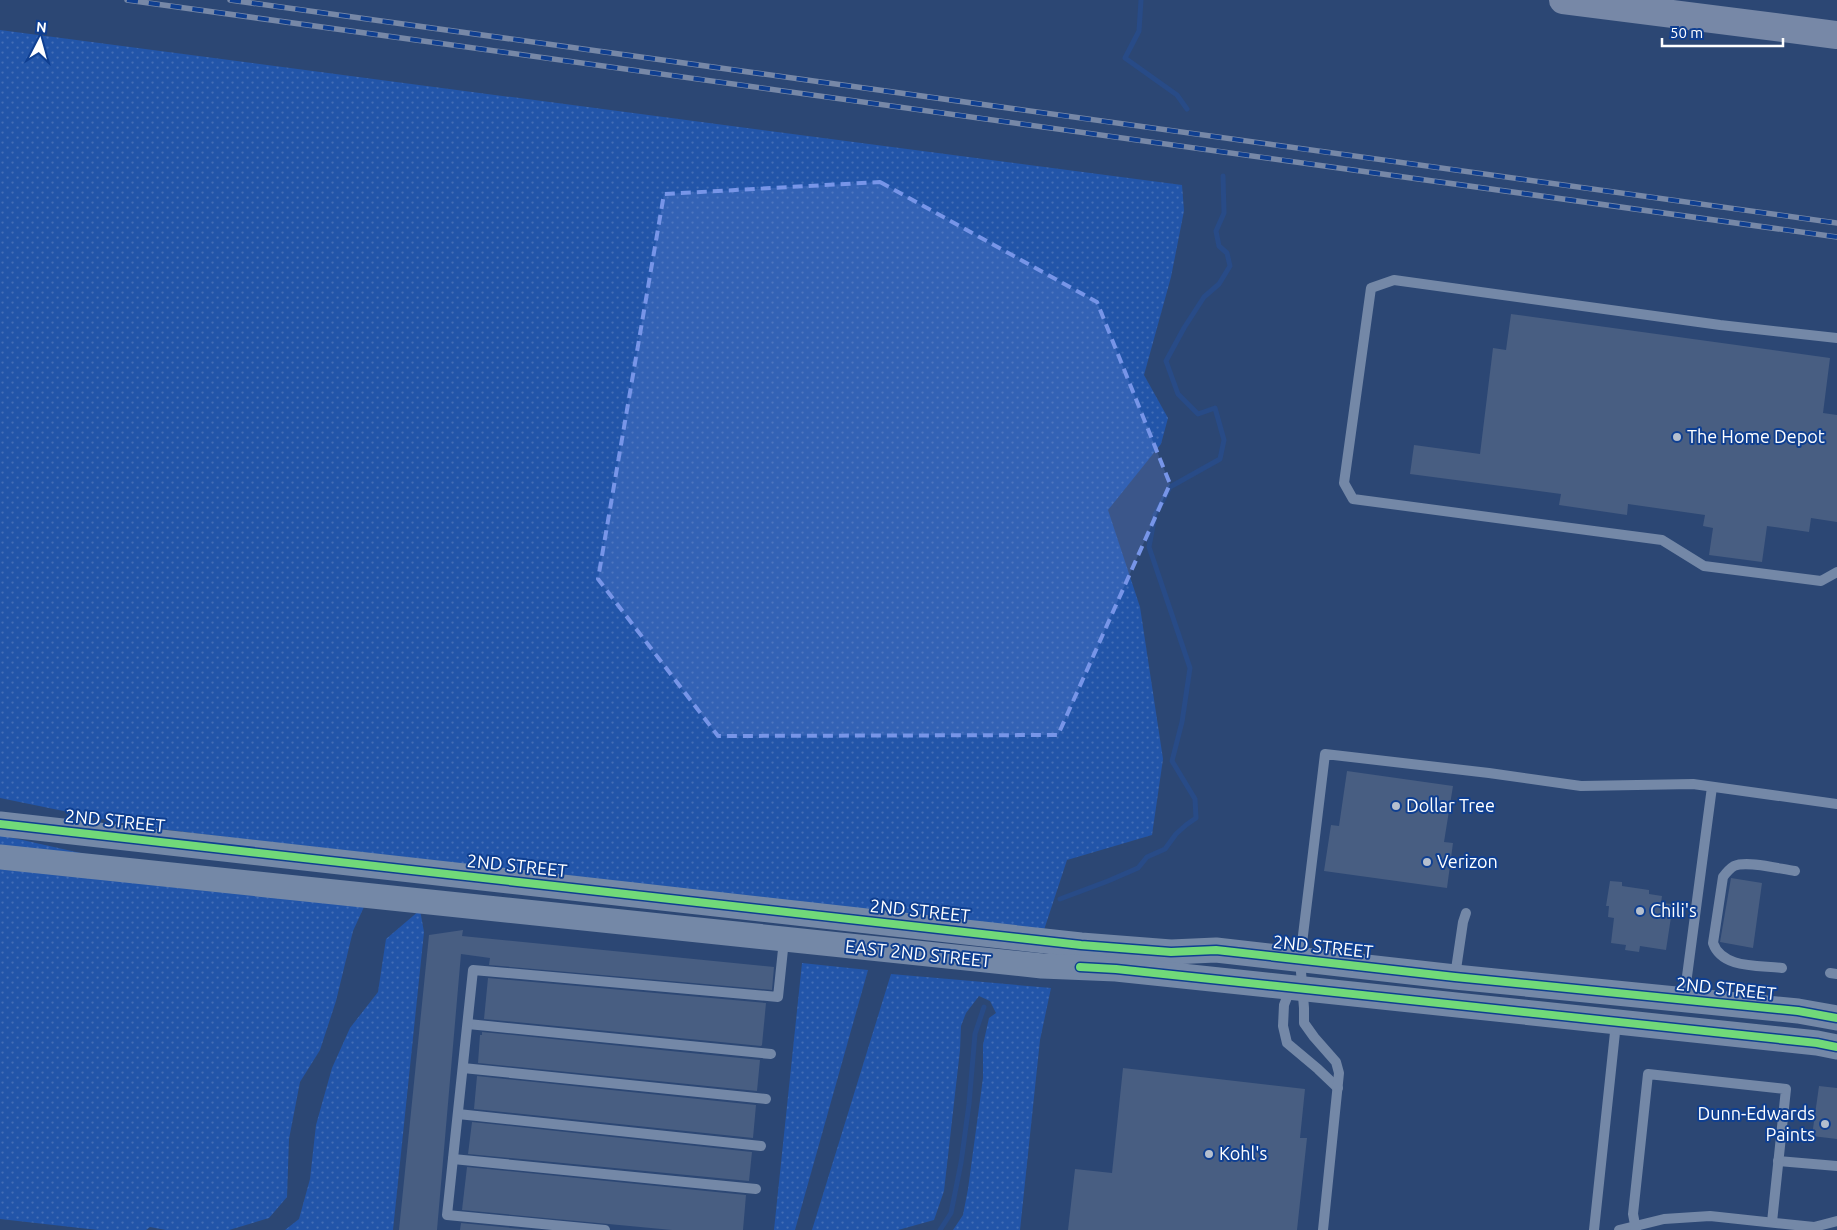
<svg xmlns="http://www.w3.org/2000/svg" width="1837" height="1230" font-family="Ubuntu,sans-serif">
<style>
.grass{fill:url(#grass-dots)}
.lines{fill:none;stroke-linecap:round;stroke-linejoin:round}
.stream{stroke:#284b87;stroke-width:5}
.building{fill:#485e82}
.service{stroke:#7488a7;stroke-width:10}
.tertiary{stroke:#7488a7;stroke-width:25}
.motorway{stroke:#7788a7;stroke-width:28}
.rail-casing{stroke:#7788a7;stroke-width:5.5}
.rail{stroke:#0f3f91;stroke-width:4;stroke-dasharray:11;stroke-linecap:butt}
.cycleway-casing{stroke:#0f3f91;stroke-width:11}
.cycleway{stroke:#71d979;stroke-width:8}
.marked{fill:#7795e8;fill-opacity:0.2;stroke:#7795e8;stroke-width:4;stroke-dasharray:10 6;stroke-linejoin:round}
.poi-dot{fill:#b5bfce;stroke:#0f3f91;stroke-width:2}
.labels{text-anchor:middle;stroke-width:4;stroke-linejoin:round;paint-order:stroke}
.poi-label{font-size:18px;fill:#fff;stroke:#0f3f91;text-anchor:start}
.street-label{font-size:18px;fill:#fff;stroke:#0f3f91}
</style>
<defs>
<pattern id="grass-dots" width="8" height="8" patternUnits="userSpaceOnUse" patternTransform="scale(1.25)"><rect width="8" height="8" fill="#2255a9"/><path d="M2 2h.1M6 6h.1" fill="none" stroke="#436eb6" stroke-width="1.8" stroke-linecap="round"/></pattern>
</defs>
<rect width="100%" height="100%" fill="#2c4774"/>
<g class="grass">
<polygon points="0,30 1182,185 1184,211 1171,277 1144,375 1168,418 1161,444 1108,510 1140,607 1163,759 1152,835 1067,860 1041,939 137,826 0,798"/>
<polygon points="0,835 157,870 368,898 353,931 336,1001 320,1050 300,1082 289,1139 287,1197 269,1218 229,1230 166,1230 150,1227 146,1230 98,1230 0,1219"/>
<polygon points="420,910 424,932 393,1230 285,1230 299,1219 310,1179 316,1125 332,1068 350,1028 378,992 386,939"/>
<polygon points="802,963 868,970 795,1230 774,1230"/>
<polygon points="891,974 1051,988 1040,1040 1020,1230 953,1230 963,1215 968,1189 983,1078 983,1045 989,1018 996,1013 990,1001 979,996 966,1013 961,1026 960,1050 944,1191 934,1220 898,1230 812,1230"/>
</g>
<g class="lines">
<g class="stream">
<polyline points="1141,0 1139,31 1125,58 1177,95 1187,109"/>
<polyline points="1060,899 1108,881 1138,868 1147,857 1165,849 1176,834 1186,825 1196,818 1195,799 1172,761 1182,722 1190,668 1149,547 1155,515 1170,487 1220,459 1224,440 1215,408 1198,414 1178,394 1166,361 1184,328 1204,297 1219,284 1230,266 1227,253 1219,246 1216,231 1224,213 1223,176"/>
<polyline points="940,1230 951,1213 961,1163 969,1104 975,1034 984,1007"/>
</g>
</g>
<g class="building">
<polygon points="1511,314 1830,358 1823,413 1837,415 1837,522 1811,518 1809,532 1767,526 1762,562 1709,555 1713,528 1703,526 1705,515 1628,504 1627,515 1559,505 1561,494 1410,474 1414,445 1480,454 1493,348 1506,350"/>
<polygon points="1347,771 1453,786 1444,842 1453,843 1447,888 1324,871 1331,825 1339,826"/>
<polygon points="1731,878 1762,883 1753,948 1720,942"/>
<polygon points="1610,881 1622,882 1622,886 1649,890 1649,894 1662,896 1661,903 1673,904 1666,950 1640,946 1639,952 1625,950 1626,945 1611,943 1614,918 1608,917 1609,906 1606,906"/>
<polygon points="463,930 462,936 774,967 772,990 489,965 490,958 461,954 437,1230 399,1230 429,935"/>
<polygon points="488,978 766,1003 762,1045 761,1046 484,1019"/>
<polygon points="482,1032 760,1060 757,1091 478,1063 480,1035 482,1035"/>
<polygon points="1123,1068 1305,1089 1300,1138 1307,1138 1297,1230 1068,1230 1075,1169 1112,1173"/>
<polygon points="477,1076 756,1105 753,1138 474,1109"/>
<polygon points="1819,1086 1837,1088 1837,1139 1812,1136"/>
<polygon points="472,1122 752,1152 749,1181 468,1154"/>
<polygon points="467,1167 746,1195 743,1230 672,1230 462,1210"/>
<polygon points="461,1223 532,1230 460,1230"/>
</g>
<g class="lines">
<g class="service">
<polyline points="1837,338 1720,325 1394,280 1371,288 1344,483 1353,499 1662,540 1704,566 1821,581 1837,572"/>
<path d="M1782,968c-23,-3 -60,1 -69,-25l10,-66c3,-4 6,-8 11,-11 13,-6 46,3 61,5"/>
<polyline points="1830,973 1837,974"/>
<polyline points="1455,976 1463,922 1466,913"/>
<polyline points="1291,987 1284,1005 1283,1026 1287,1043 1318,1069 1338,1088"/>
<polyline points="1684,999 1712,787"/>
<polyline points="468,1024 771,1054"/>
<polyline points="463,1068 766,1099"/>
<polyline points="458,1114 761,1146"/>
<polyline points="453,1159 756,1189"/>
<polyline points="1778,1161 1837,1166"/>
<polyline points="605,1230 447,1215 473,970 778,997 784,940"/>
<polyline points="1323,1230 1339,1073 1336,1062 1314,1037 1304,1023 1304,1008 1300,960 1325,754 1489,773 1581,786 1693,784 1837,804"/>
<polyline points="1594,1230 1616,1023"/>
<polyline points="1619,1230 1664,1219 1710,1216 1814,1227 1837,1221"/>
<polyline points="1636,1230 1633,1214 1648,1074 1786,1089 1772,1222"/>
</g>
<g class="tertiary">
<polyline points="0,824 1081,945 1171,952 1216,950 1455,977 1798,1011 1837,1018"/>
<polyline points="0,857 1042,966 1116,969 1817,1043 1837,1047"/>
</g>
<polyline class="motorway" points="1563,0 1837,35"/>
<g class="rail-casing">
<g id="rail">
<polyline points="127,0 1837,237"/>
<polyline points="230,0 1837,223"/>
</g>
</g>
<use href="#rail" class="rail"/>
<g class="cycleway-casing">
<g id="cycleway">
<polyline points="0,824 1081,945 1171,952 1216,950 1455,977 1798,1011 1837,1018"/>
<polyline points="1080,967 1116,969 1817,1043 1837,1047"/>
</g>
</g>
<use href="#cycleway" class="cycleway"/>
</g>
<path class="marked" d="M880,182l217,120 73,182 -112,251 -340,1 -120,-157 66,-385z"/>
<g class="poi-dot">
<circle cx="1677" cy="437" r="5"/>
<circle cx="1396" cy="806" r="5"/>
<circle cx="1427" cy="862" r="5"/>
<circle cx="1640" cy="911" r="5"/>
<circle cx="1825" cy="1124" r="5"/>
<circle cx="1209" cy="1154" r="5"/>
</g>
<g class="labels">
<g class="poi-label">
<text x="1687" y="443">The Home Depot</text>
<text x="1406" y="812">Dollar Tree</text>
<text x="1437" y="868">Verizon</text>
<text x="1650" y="917">Chili's</text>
<text x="1815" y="1120" text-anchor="end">Dunn-Edwards<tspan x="1815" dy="21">Paints</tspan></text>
<text x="1219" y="1160">Kohl's</text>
</g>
<g class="street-label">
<text transform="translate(115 821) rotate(6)" y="6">2ND STREET</text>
<text transform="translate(517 866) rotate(6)" y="6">2ND STREET</text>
<text transform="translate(920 911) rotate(6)" y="6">2ND STREET</text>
<text transform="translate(1323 947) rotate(6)" y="6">2ND STREET</text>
<text transform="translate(918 954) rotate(6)" y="6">EAST 2ND STREET</text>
<text transform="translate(1726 989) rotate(6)" y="6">2ND STREET</text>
</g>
</g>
<g transform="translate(40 40) rotate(6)" stroke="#0f3f91" stroke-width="4" paint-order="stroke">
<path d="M0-4L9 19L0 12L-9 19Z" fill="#ffffff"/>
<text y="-8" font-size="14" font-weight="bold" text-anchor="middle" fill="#ffffff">N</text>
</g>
<path d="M1662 38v8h121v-8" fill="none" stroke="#ffffff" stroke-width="2.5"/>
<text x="1670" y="38" font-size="15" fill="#ffffff" stroke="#0f3f91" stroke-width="4" paint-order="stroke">50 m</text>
</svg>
